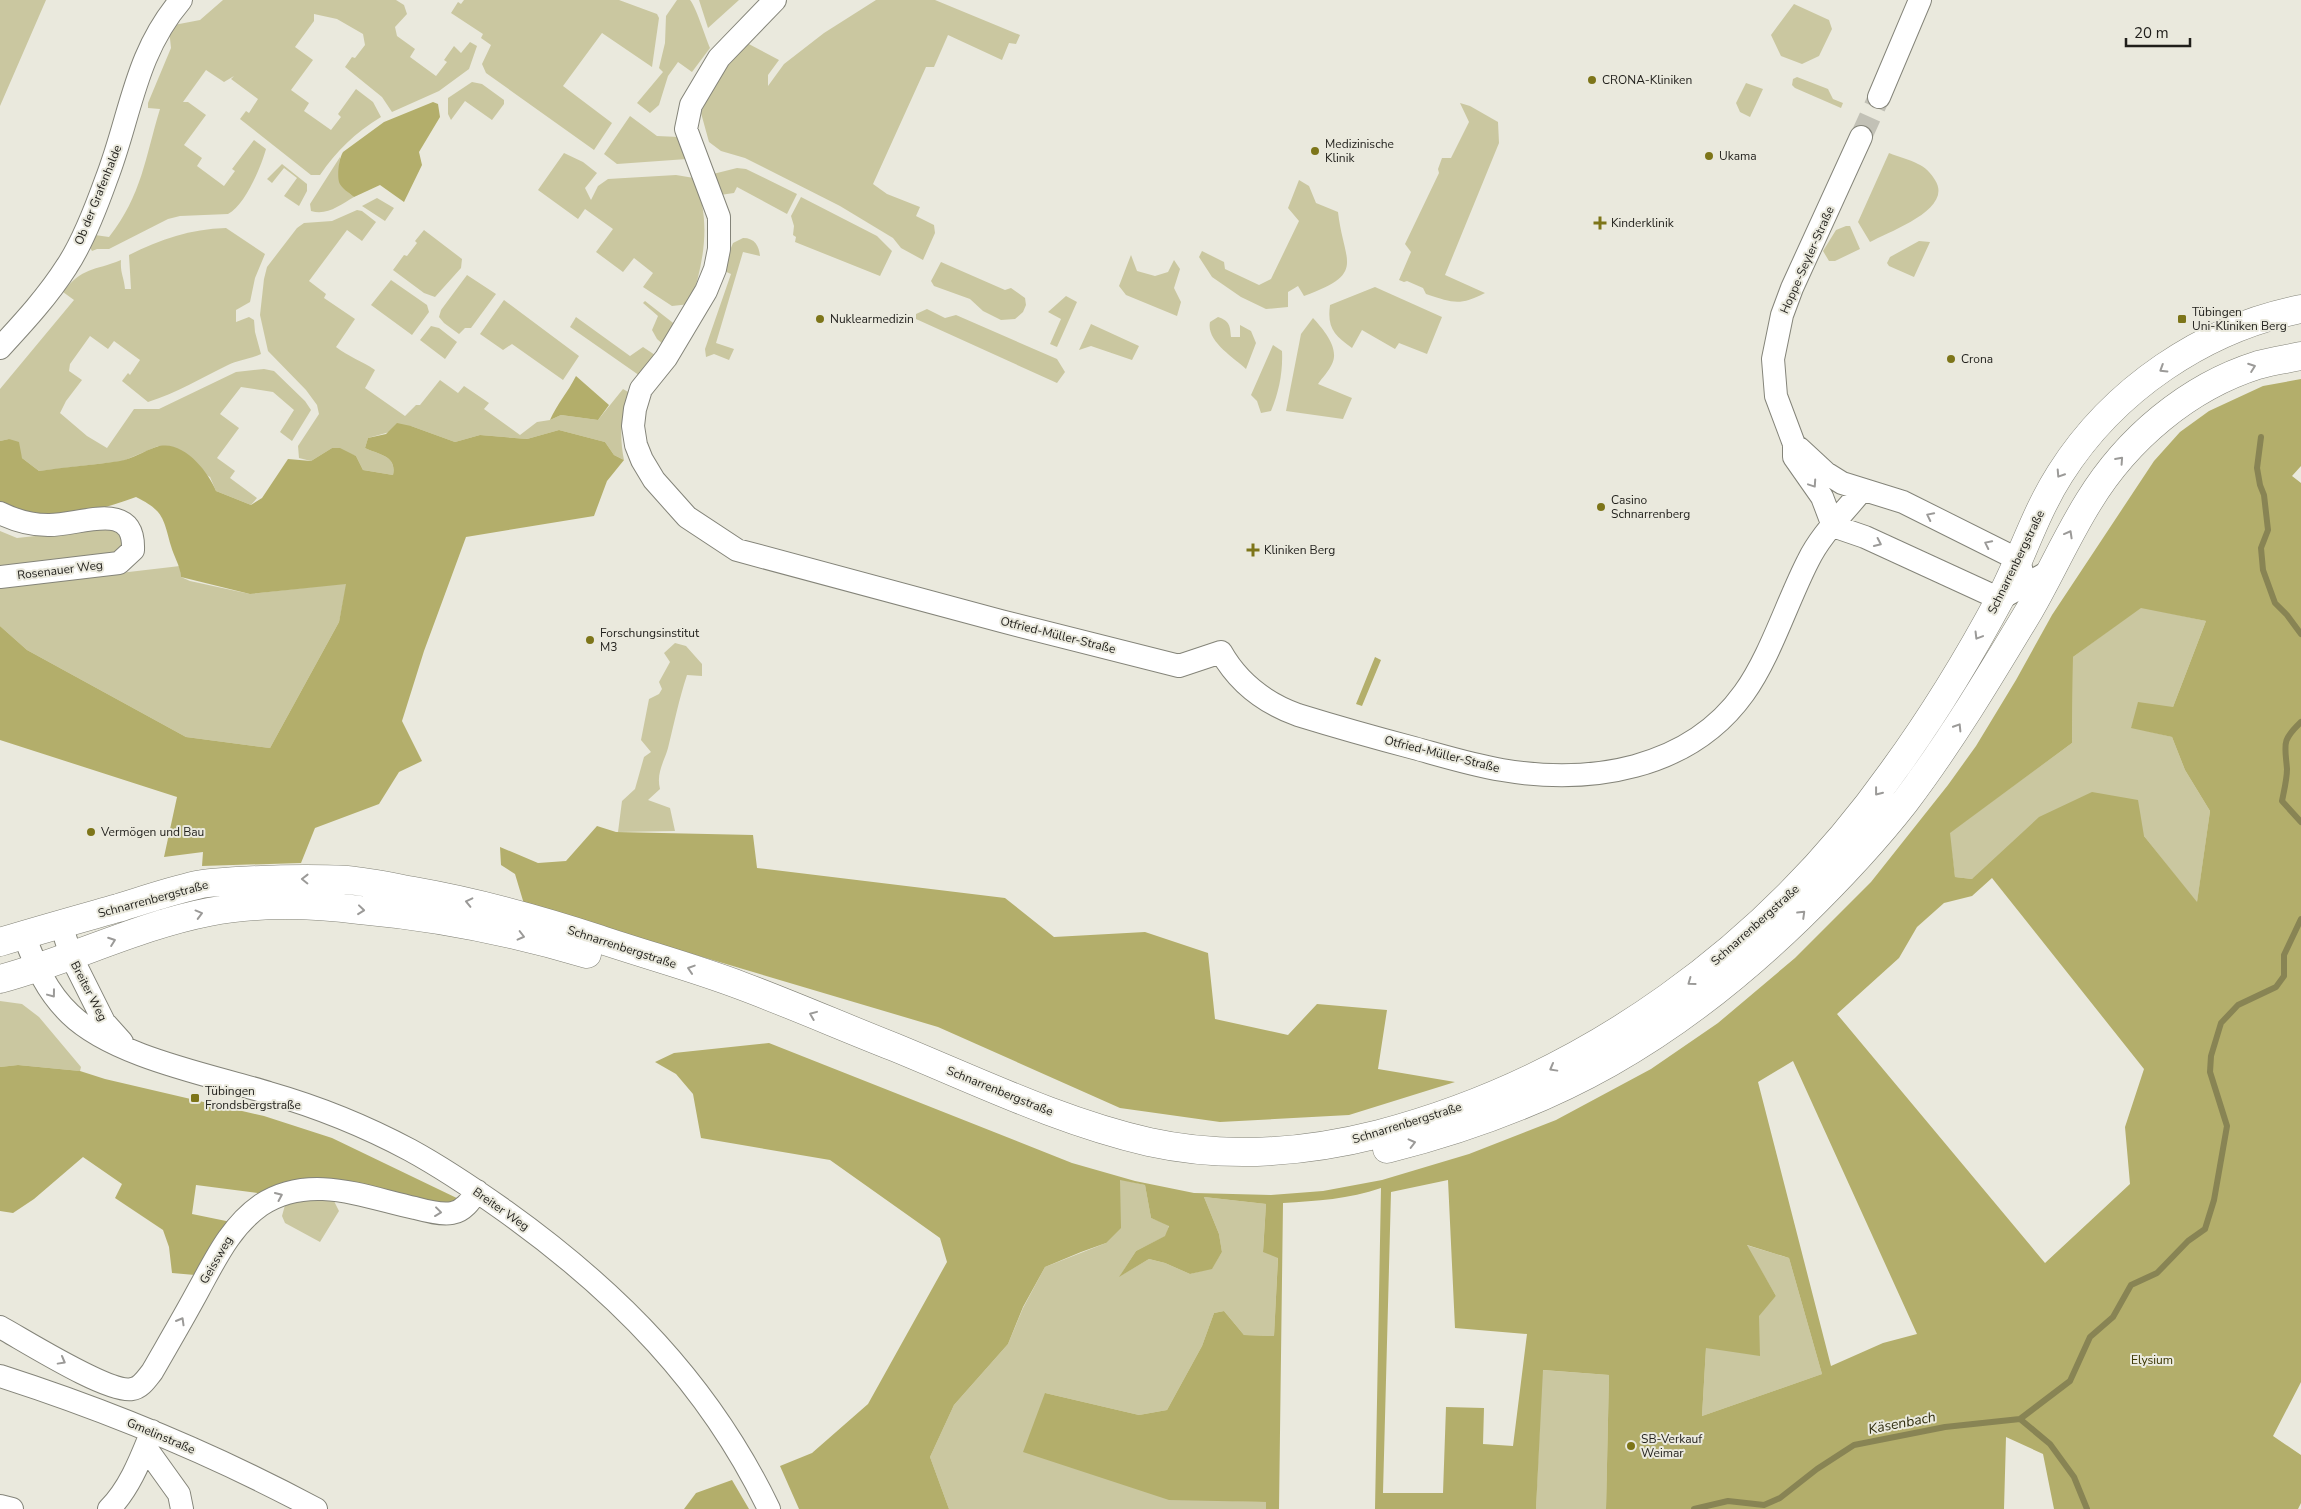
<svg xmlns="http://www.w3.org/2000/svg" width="2301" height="1509" font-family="'Nunito Sans',sans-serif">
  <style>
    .green { fill: #cac7a0 }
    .forest { fill: #b3ae6b; fill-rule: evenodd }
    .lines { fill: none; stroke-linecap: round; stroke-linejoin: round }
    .stream { stroke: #888454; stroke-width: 6 }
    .minor-tunnel { stroke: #c2c1b6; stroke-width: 22; stroke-dasharray: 22 11; stroke-linecap: butt }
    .minor-casing { stroke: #848479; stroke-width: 24 }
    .tertiary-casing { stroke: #848479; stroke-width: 29 }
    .minor { stroke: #fff; stroke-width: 22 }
    .tertiary { stroke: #fff; stroke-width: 28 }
    .oneway { stroke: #9b9a98 }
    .poi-dot { fill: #7d7519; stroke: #eae9dd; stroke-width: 2 }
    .labels { text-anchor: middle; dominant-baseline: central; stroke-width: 4; stroke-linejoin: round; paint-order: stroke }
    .poi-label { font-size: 12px; fill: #201f1b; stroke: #eae9dd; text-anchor: start }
    .street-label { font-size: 12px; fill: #201f1b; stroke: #eae9dd }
    .park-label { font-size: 12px; fill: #3a3500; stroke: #eae9dd }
    .water-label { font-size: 14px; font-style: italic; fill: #2e2c0d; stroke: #eae9dd }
  </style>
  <rect width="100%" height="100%" fill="#eae9dd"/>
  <!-- green -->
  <path class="green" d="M0 0H46L0 106Z
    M223 0H396L404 5 407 14 395 27 397 36 415 49 410 57 436 76 447 62 444 60 454 46 461 53 470 42 477 46 469 69 439 91 392 112 382 97 345 67 352 57 355 58 365 45 363 34 337 19 314 14V21L295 47 313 60 291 90 309 103 304 111 331 130 341 117 338 114 356 89 373 102 381 117C355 133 337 150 320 175H311L240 119 246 111 249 113 258 99 231 79 234 76 224 82 206 70 183 102H188L206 115 184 145 202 158 197 166 224 186 235 171 232 169 254 140 266 149C261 167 245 205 228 214L180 216 168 219 109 249H97L92 251 89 246 95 235 109 237C142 195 145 158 160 109L148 108V103L171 48 169 29 174 25 200 20Z
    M464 0H619L657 14 659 18 652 67 602 33 563 86 612 123 594 150 486 73 482 64 491 45 481 38 483 34 451 13 458 2 461 4Z
    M677 0H690C696 7 705 36 710 48L692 72 678 62 668 76 659 105 650 113 637 103 663 72 659 68 665 43 666 16Z
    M699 0H739L708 28Z
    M876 0H935L1020 35 1016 44 1009 43 1002 60 948 35 934 67H926L873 184 887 194 920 207 916 216 934 225 935 233 923 260 901 248 893 238 840 206 745 158 721 151 709 142 701 113 711 88 745 42 779 60 768 75V86L784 64 824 33Z
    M1794 4 1829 20 1832 29 1819 56 1802 64 1781 56 1771 35Z
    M1797 77 1828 89 1833 99 1843 103 1841 108 1795 88 1792 85 1793 79Z
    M472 82 482 84 504 100V104L492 120 465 101 451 120 448 114V98Z
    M1746 83 1763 89 1750 117 1740 112 1736 103Z
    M1460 103 1470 106 1498 122 1499 143 1445 275 1485 293C1459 306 1454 303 1426 294L1423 288 1407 281 1404 282 1399 280 1411 252 1405 244 1439 173 1438 169 1442 158H1451L1469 122Z
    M630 116 657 136 679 137 687 159 617 164 604 154Z
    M564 153 583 162 597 173 585 188 591 200 598 186 608 179 676 175 694 178C712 220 704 263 690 304L672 306 643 287 653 273 634 258 623 272 596 252 613 229 585 209 578 219 538 190Z
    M1889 153C1899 157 1909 159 1918 164 1925 167 1931 173 1935 180 1954 209 1890 231 1870 242L1858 222Z
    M340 157C339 177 336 184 354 197 340 205 327 216 311 211L310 204Z
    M282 164 307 184V191L299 206 284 196 297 178 284 168 272 183 267 179Z
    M737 168 746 169 797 194 787 214 737 187 734 193 720 195 713 174Z
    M1299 180 1309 186 1316 203 1338 212C1344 264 1367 273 1304 296L1298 286 1288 292V307L1266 309 1241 297 1212 277 1199 257 1202 251 1224 262 1225 269 1259 285 1271 279 1299 221 1288 208Z
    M801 197 877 236 892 251 880 276 795 242 796 237 793 235 794 226 791 216Z
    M377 198 394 208 385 221 362 206Z
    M357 210 362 211 376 222 362 241 347 230 309 281 326 294 324 298 355 319 336 347C349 357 362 361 375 370L365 388 405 416 416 405H420L440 380 458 393 464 386 489 403 484 409 520 435 537 422 550 420 561 415 598 420 623 389 630 393C621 416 619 435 624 460L614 455 605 442 559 430 527 439 480 435 455 442 411 426 368 438 365 448C380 455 397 456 393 475L363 470 356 456 332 448 311 461 299 458 298 446 319 414 317 405 306 390 268 351 260 315 264 279 267 267 297 228 304 223 332 221Z
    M1846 226H1850L1860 249 1835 261H1829L1823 251 1836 230Z
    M226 228 265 254 255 278 250 302 236 310V322L249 317 254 320 255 332 261 354C250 359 238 360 228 365 201 378 177 393 148 402L122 381 128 373 130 375 140 360 114 341 108 349 90 336 70 364 69 371 82 380 66 401 60 413 87 436 107 448 134 409H159L236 372 264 369 274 371 305 401 311 410 292 441 280 432 294 410 273 392 241 387 220 414 239 428 217 458 235 471 230 478 257 498 251 505 216 491 210 477 158 446 123 461 39 471 22 458 9 439 0 441V389L74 300 63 292C82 267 94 271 121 260 120 273 124 277 125 289H131L129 255C161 239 190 229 226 228Z
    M424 230 462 259 461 268 435 297 424 293 393 270 404 255 407 256 417 243 415 241Z
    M743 238C755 238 759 246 760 256L743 252 716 343 734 349 729 360 714 354 706 357 705 349 731 274 722 270 733 243Z
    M1919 241 1930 242 1914 277 1889 266 1887 263 1890 257Z
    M1131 255 1137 271 1155 276 1168 272 1174 260 1180 269 1174 288 1181 302 1177 316 1126 295 1119 286Z
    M941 262 1005 290 1011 288 1025 298 1026 305 1023 312 1015 319 1001 320 983 311 970 299 934 286 931 281Z
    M467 275 496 294 471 328H465L459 334 444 323 439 317 441 310Z
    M391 280 427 305 429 312 412 335 371 305Z
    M1375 287 1442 317 1427 354 1399 343 1395 349 1362 330 1352 348C1334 335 1327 328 1330 305Z
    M1066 296 1077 302 1057 347 1050 344 1061 319 1048 312Z
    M504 300 579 356 563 380 512 344 503 350 480 334Z
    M645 301 677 326 665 346 657 339 652 330 658 316 643 303Z
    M927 309 945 318 956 315 1057 359 1065 372 1057 383 916 319V314Z
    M576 317 630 356 643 347 658 357 643 378 570 327Z
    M1218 317C1230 321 1230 326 1231 337H1240V325L1251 331 1256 343 1246 369C1233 357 1206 341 1210 322Z
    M1313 318C1323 329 1340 348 1332 364 1329 371 1322 378 1318 384L1352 398 1343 419 1286 411 1301 334Z
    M1091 324 1139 346 1132 360 1091 346 1079 350Z
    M431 326 439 328 457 342 445 359 420 340Z
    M1273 345 1282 351C1283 372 1279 392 1271 411L1261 413 1257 401 1251 395Z
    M100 529H116L125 543 117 555 0 570V531L17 538Z
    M180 566 181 577 190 581 250 594 347 583 339 622 270 748 186 737 27 650 0 626V587Z
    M2141 607 2206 621 2173 707 2131 727 2172 737 2185 770 2210 811 2197 903 2144 836 1972 879 1955 877 1949 833 2072 743 2073 657Z
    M675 643 686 646 702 664V676L687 675C679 699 674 724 668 748 664 762 656 773 660 789L648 800 670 808 675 831 618 832 622 801 635 789 644 757 651 752 641 740 649 699 659 694 662 689 659 682 670 662 664 653Z
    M0 1001 22 1004 39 1017 81 1067 80 1071 18 1065 0 1067Z
    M1119 1179 1145 1185 1151 1218 1169 1225 1166 1236 1136 1251 1120 1276 1149 1259 1165 1263 1190 1274 1212 1268 1222 1252 1219 1234 1204 1197 1266 1204 1263 1251 1278 1257 1274 1336 1244 1335 1224 1311 1214 1313 1202 1346 1167 1410 1139 1415 1045 1393 1232 1501 1266 1502V1509H949L930 1457 954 1405 1008 1344 1023 1308 1045 1267 1106 1243Z
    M294 1197H332L339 1211 320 1242 285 1223 282 1216 285 1205Z
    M1746 1245 1789 1258 1822 1374 1702 1416 1706 1348 1759 1315 1776 1296Z
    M1542 1370 1609 1375 1606 1509H1536Z"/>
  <!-- forest -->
  <path class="forest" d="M433 102 438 104 440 117 419 152 422 165 404 202 380 185 354 197C349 193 341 188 339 182 337 174 339 158 343 152L384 122Z
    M576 376 609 405 598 420 561 415 550 420C557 404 568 392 576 376Z
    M2301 379V466L2292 476 2301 483V1382L2273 1436 2301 1455V1503L2298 1509H2054L2043 1454 2006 1437 2004 1509H1606L1609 1375 1543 1370 1536 1509H1375L1381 1188C1349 1199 1317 1201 1283 1203L1279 1509H1266V1502L1169 1500 1023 1452 1045 1393 1139 1415 1167 1410 1202 1346 1214 1313 1224 1311 1244 1335 1274 1336 1278 1258 1263 1252 1266 1204 1204 1197 1219 1234 1222 1252 1212 1269 1190 1274 1165 1263 1149 1259 1119 1277 1136 1251 1165 1236 1169 1226 1151 1218 1145 1185 1120 1180 1121 1228 1106 1243 1081 1252 1045 1267 1023 1307 1008 1344 954 1405 930 1457 949 1509H799L780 1466 812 1453 868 1404 947 1262 940 1238 830 1160 701 1138 693 1094 676 1074 655 1062 674 1053 769 1043 1072 1163 1135 1181 1194 1193 1271 1195 1323 1191 1382 1180 1469 1154 1556 1120 1651 1069 1718 1023 1795 958 1871 882 1948 785 1976 746 2016 680 2052 615 2154 461 2180 432 2209 411 2263 386ZM2141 608 2206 621 2173 707 2138 702 2131 728 2172 737 2185 770 2210 811 2197 902 2144 836 2138 800 2092 792 2039 817 1972 879 1955 877 1950 833 2072 743 2073 657ZM1992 878 2144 1069 2125 1127 2130 1184 2045 1263 1837 1014 1899 958 1917 927 1944 903 1972 896ZM1793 1061 1917 1334 1883 1343 1831 1366 1758 1082ZM1448 1180 1455 1328 1527 1334 1513 1446 1483 1444 1484 1408 1446 1407 1443 1493H1383L1391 1192ZM1747 1245 1789 1258 1822 1374 1702 1416 1706 1348 1760 1356 1759 1316 1776 1296Z
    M397 423 411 426 455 442 480 435 527 439 559 430 605 442 614 455 624 460 607 481 594 516 466 537 424 651 402 721 422 761 399 772 379 804 315 828 301 863 202 866 203 852 164 857 177 797 0 740V626L27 650 186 737 270 748 339 622 346 584 250 594 181 577C180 565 174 557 171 546 163 518 164 511 136 497 91 514 45 523 0 502V441L9 439 19 442 22 458 39 471C66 467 93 465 120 461 132 459 144 451 156 447 182 438 208 471 216 491L251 505 262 498 288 459 311 461 332 448H340L356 456 363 470 393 475C397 456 380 455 365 448L368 438 386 434Z
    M1375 657 1381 660 1362 706 1356 704Z
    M597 826 616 832 753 835 757 868 1005 898 1054 937 1145 932 1208 953 1215 1019 1288 1035 1317 1004 1387 1010 1378 1069 1455 1082 1349 1115 1220 1122 1120 1108 938 1027 524 904 515 874 501 865 500 847 538 863 566 861Z
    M18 1065 80 1071 105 1079 264 1116 332 1138 465 1202 461 1206 265 1194 196 1185 192 1214 231 1222 195 1275 172 1273 169 1247 163 1230 115 1198 122 1184 83 1157 34 1199 13 1213 0 1211V1067Z
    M732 1480 749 1509H684L696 1493Z"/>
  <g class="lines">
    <!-- stream -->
    <path class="stream" d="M2261 437 2257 468 2260 485 2264 495 2268 530 2261 548 2263 570 2275 603 2287 615 2301 634
      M2301 722C2281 741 2285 744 2287 769 2287 779 2284 791 2282 801L2301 822
      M2020 1419 2070 1381 2090 1337 2113 1317 2131 1285 2157 1273 2188 1241 2205 1229 2214 1200 2227 1126 2210 1072 2211 1056 2221 1023 2238 1005 2276 987 2284 976V955L2301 919
      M1694 1509 1728 1501 1764 1505 1780 1498 1817 1469 1854 1445 1945 1427 2020 1419 2050 1444 2074 1477 2087 1509"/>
    <!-- minor-tunnel -->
    <path class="minor-tunnel" d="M1861 137 1879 97"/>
    <defs>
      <path id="minor" d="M775 0 719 58 691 105 686 129 719 217V249L715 269 706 291 666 358 641 389 635 409 633 426 636 445 642 460 654 480 687 517 737 550 1001 621 1179 666 1221 652C1239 684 1265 703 1298 715 1337 727 1376 738 1414 748 1443 756 1472 765 1502 770 1589 785 1689 770 1744 693 1770 657 1787 602 1808 561 1821 534 1844 513 1862 490
        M1879 97 1920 0
        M1861 137 1792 288 1782 315 1773 359 1776 396 1794 444V457L1822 497 1833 526 1865 537 2000 599 2050 571
        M0 348C24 322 48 296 67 266 81 245 97 205 106 180 131 116 134 55 181 0
        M1799 448 1826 473 1842 483 1903 502 2019 560 2023 576
        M0 513C14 520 32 525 48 525 79 526 135 498 133 550L119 563 0 577
        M61 924 71 956 104 1022 122 1042
        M24 935C35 965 47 992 70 1014 114 1057 211 1075 269 1093 318 1107 365 1126 410 1150 443 1168 474 1189 505 1211 617 1291 709 1384 769 1509
        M0 1327C24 1340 109 1394 132 1389 141 1388 147 1378 152 1372 168 1344 184 1317 199 1289 216 1258 231 1226 261 1205 310 1173 364 1197 415 1208 426 1211 441 1215 452 1213 464 1211 471 1200 477 1191
        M0 1376C109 1411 215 1455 316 1509
        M146 1448 179 1494 182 1509
        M0 1506 12 1509
        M109 1509C130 1488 141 1458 152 1431"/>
      <path id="tertiary" d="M0 942C39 930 79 919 118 908 144 900 170 891 197 885 210 882 224 882 237 881 274 879 310 878 347 880 369 882 392 887 414 891 477 902 538 919 599 939 646 955 695 968 742 986 793 1005 843 1027 894 1047 977 1081 1061 1122 1149 1142 1226 1159 1304 1153 1379 1134 1588 1079 1769 946 1893 771 1933 716 1969 657 2001 597 2022 557 2035 513 2060 474 2113 390 2204 328 2301 309
        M0 979C71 960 137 926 209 912 259 902 311 904 360 910 437 917 513 932 587 954
        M1387 1149C1555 1107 1675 1038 1799 918 1837 881 1873 843 1905 802 1951 741 1990 676 2029 611 2050 575 2067 536 2089 501 2127 439 2188 387 2258 365 2272 361 2287 359 2301 356"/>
    </defs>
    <!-- minor casing -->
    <use href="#minor" class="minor-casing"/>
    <!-- tertiary casing -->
    <use href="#tertiary" class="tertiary-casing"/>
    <!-- minor -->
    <use href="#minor" class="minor"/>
    <!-- tertiary -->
    <use href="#tertiary" class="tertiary"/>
  </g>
  <!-- one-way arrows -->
  <defs><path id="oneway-chevron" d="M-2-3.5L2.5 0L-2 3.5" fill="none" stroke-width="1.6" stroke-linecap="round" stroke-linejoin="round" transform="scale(1.25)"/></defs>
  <g class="oneway">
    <use href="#oneway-chevron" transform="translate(2252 367) rotate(-20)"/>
    <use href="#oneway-chevron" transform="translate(2163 369) rotate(148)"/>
    <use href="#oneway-chevron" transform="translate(2120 460) rotate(-48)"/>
    <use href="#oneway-chevron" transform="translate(2060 474) rotate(123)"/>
    <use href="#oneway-chevron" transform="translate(1813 484) rotate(56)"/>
    <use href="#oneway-chevron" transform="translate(1930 516) rotate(-154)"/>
    <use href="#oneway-chevron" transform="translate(2069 534) rotate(-61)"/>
    <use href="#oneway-chevron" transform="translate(1878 543) rotate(25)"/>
    <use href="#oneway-chevron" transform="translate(1988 544) rotate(-154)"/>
    <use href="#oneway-chevron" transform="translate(1978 636) rotate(121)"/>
    <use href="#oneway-chevron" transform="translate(1958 727) rotate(-58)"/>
    <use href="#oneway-chevron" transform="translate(1878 792) rotate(128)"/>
    <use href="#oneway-chevron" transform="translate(305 879) rotate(-179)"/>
    <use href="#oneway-chevron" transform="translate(469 902) rotate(-167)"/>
    <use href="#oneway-chevron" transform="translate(361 910) rotate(6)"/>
    <use href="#oneway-chevron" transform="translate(199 914) rotate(-15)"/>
    <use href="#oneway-chevron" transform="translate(1802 914) rotate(-44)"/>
    <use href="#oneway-chevron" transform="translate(521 936) rotate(14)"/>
    <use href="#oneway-chevron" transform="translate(112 941) rotate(-20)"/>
    <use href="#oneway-chevron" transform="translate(691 969) rotate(-162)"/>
    <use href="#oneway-chevron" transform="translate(1691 982) rotate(144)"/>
    <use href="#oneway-chevron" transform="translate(52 994) rotate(53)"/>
    <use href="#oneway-chevron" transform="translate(813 1015) rotate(-158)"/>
    <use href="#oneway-chevron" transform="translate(1553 1068) rotate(151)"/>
    <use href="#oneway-chevron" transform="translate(1412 1143) rotate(-14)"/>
    <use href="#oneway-chevron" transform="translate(279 1196) rotate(-24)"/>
    <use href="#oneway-chevron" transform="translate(438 1212) rotate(7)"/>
    <use href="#oneway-chevron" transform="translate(181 1321) rotate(-60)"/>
    <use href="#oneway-chevron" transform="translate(62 1361) rotate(29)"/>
  </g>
  <!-- markers -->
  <g class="poi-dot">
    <circle cx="1592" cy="80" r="5"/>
    <circle cx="1315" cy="151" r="5"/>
    <circle cx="1709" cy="156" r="5"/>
    <path d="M1597.5 215.5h5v5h5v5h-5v5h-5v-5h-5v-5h5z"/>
    <circle cx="820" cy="319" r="5"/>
    <rect x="2177" y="314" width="10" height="10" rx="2.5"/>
    <circle cx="1951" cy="359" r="5"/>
    <circle cx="1601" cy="507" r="5"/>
    <path d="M1250.5 542.5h5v5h5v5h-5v5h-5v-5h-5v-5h5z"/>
    <circle cx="590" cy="640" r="5"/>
    <circle cx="91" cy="832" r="5"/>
    <rect x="190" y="1093" width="10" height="10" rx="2.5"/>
    <circle cx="1631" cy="1446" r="5"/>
  </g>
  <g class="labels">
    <!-- poi labels -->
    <g class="poi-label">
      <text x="1602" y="80">CRONA-Kliniken</text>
      <text x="1325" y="144">Medizinische<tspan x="1325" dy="14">Klinik</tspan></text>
      <text x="1719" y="156">Ukama</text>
      <text x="1611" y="223">Kinderklinik</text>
      <text x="2192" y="312">Tübingen<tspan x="2192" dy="14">Uni-Kliniken Berg</tspan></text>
      <text x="830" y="319">Nuklearmedizin</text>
      <text x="1961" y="359">Crona</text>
      <text x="1611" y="500">Casino<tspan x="1611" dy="14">Schnarrenberg</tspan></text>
      <text x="1264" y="550">Kliniken Berg</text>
      <text x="600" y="633">Forschungsinstitut<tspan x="600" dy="14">M3</tspan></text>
      <text x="101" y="832">Vermögen und Bau</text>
      <text x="205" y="1091">Tübingen<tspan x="205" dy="14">Frondsbergstraße</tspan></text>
      <text x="1641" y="1439">SB-Verkauf<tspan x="1641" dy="14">Weimar</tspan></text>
    </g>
    <!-- street labels -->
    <g class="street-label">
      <text transform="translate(98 195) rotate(-68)">Ob der Grafenhalde</text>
      <text transform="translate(1807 260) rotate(-66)">Hoppe-Seyler-Straße</text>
      <text transform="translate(2016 562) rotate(-64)">Schnarrenbergstraße</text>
      <text transform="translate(60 570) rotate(-7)">Rosenauer Weg</text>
      <text transform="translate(1058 635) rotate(14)">Otfried-Müller-Straße</text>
      <text transform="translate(1442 754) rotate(14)">Otfried-Müller-Straße</text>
      <text transform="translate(153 899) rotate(-15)">Schnarrenbergstraße</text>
      <text transform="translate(1755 925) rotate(-42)">Schnarrenbergstraße</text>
      <text transform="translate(622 947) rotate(18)">Schnarrenbergstraße</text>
      <text transform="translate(89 991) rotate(63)">Breiter Weg</text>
      <text transform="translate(1000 1091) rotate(22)">Schnarrenbergstraße</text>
      <text transform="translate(1407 1123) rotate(-17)">Schnarrenbergstraße</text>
      <text transform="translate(501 1209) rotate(35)">Breiter Weg</text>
      <text transform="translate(216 1260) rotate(-60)">Geissweg</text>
      <text transform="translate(161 1436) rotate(23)">Gmelinstraße</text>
    </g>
    <!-- park labels -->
    <g class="park-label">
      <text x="2152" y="1360">Elysium</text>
    </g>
    <!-- water labels -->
    <g class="water-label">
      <text transform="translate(1902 1423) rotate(-11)">Käsenbach</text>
    </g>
  </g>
  <!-- scale -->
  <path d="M2126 38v8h64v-8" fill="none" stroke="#201f1b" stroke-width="2.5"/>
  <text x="2134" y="38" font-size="15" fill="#201f1b" stroke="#eae9dd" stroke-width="4" paint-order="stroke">20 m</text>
</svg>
